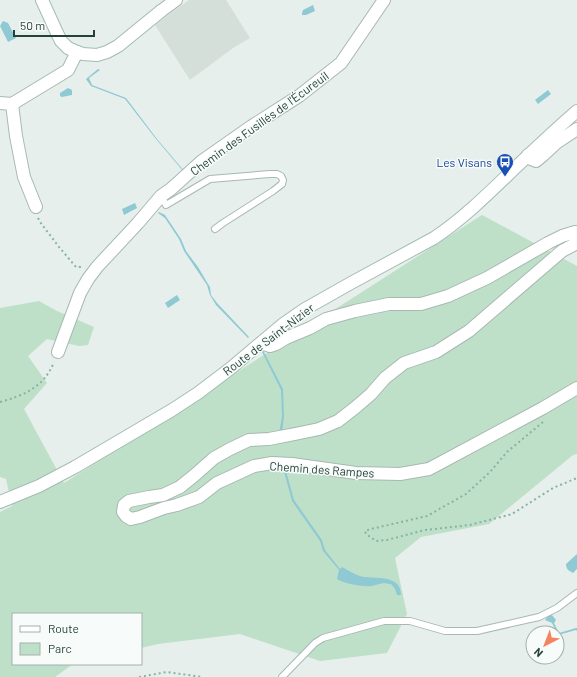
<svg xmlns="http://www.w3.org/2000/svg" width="577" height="677" font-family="Barlow,sans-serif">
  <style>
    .built { fill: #d4dfda }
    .green { fill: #bfe0c8 }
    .water { fill: #8ec9d4 }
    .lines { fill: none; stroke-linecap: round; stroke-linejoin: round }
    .lane-casing { stroke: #a8b8b2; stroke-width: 8 }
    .street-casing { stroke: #a8b8b2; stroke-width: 14 }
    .secondary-casing { stroke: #a4bbb3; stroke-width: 14 }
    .path { stroke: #86b3a5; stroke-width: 2; stroke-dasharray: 2 3; stroke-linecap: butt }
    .lane { stroke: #fff; stroke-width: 6 }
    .street { stroke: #fff; stroke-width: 12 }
    .secondary { stroke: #fff; stroke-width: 12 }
    .labels { text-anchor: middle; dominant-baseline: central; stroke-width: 3; stroke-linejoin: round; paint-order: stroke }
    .street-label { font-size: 12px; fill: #24423a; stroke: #f7fbf9 }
    .transit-label { font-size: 12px; fill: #164399; stroke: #f7fbf9; text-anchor: end }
  </style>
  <rect width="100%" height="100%" fill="#e6efeb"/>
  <!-- built -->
  <path class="built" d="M189 0H226L250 38 233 48 190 80 155 25Z"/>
  <!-- green -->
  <path class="green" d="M482 215 577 266V454L573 455 489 524 421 537 395 558 407 614 387 653 320 661 240 634 158 644 141 648V614H13V664H73L55 677H0V512L12 506 6 479 0 477V308L39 301 57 311 94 327 88 345 79 346 47 339 28 356 47 383 24 409 64 483Z"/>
  <!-- water -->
  <path class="water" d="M313 5 315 11 306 15H302V13L303 10Z
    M3 21 8 23 16 38 8 42 0 26Z
    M98 69 100 70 89 78 92 85 126 98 157 139 185 172 183 171 156 139 125 99 91 86 86 79Z
    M68 88 72 90V95L62 97 60 96V93Z
    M548 90 551 94 538 104 535 100Z
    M135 203 137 208 124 215 122 209Z
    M159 212 165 215 181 239 186 251 198 267 208 284 210 287 211 295 217 303 249 337 248 338 216 305 210 295 207 285 184 251 179 239 165 218 158 213Z
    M177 295 180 300 168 308 165 303Z
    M262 348 283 389 284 417 282 433 279 434 282 416 281 390 261 350Z
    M282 464H284L294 500 322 540 325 550 340 569 342 567C348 570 354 574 360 576 374 580 401 573 401 595H397L395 589 391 584C380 582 381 584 372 586 363 587 345 584 337 579L339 570 323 551 320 541 292 501Z
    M577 554V569L573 573C568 570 566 569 566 564Z
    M552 615 556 620 554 623 559 633 576 628H577V631L576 630 558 635 552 623 545 620 548 616Z"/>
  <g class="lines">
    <defs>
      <path id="lane" d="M161 196 166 205 210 179 270 174H277L281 176 283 180 282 184 273 191 223 223 215 229
        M282 677 315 643 323 638 384 621H410L445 631H477L539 617 557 608 577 593"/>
      <path id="street" d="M161 11 176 0
        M0 103 12 104 68 70 77 52
        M12 104 16 136 24 177 36 207
        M528 155 531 159 536 161 542 156 556 143 577 129
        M577 243 562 251 469 331 436 352 404 363 385 378 371 394 356 407 338 421 319 429 295 434 269 439 249 440 230 449 214 458 196 474 180 487 163 495 149 497 129 501 124 505 123 512 126 516 131 519 140 517 164 508 177 505 199 497 217 483 254 466 272 463 292 464 356 473 400 474 429 469 543 408 577 388
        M261 343 270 346 276 344 286 338 310 328 326 319 355 311 389 304H421L448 296 487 278 548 243 562 236 575 232 577 234
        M58 352 80 293 88 279 97 267 138 223 161 196 171 189 202 161 252 126 299 96 341 63 384 0"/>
      <path id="secondary" d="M42 0 57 33 61 41 68 48 77 52 83 54 97 55 107 52 118 46 161 11
        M0 502 39 486 75 467 172 410 198 393 231 368 282 325 305 309 351 283 434 238C464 218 490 192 516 167 536 148 556 129 577 111"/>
    </defs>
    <!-- lane casing -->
    <use href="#lane" class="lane-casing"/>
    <!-- street casing -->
    <use href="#street" class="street-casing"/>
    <!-- secondary casing -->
    <use href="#secondary" class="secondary-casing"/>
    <!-- path -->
    <path class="path" d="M38 218 40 222 59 247 76 267H83
      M0 402C25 395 44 387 54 362
      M543 422 507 452 490 472 466 494 427 516 371 529 365 531 366 534 376 541 387 540 425 530 470 525 512 514 553 488 577 478
      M139 677 167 672 202 677"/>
    <!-- lane -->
    <use href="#lane" class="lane"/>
    <!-- street -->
    <use href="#street" class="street"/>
    <!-- secondary -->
    <use href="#secondary" class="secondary"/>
  </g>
  <!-- icons -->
  <defs>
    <symbol id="bus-pin" viewBox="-11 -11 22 30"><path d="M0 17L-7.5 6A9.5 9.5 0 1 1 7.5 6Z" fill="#1a4fb4" stroke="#f7fbf9"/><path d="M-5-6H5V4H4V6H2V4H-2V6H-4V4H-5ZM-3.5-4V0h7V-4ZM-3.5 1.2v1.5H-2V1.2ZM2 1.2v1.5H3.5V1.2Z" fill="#fff"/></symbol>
  </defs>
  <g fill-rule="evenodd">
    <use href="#bus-pin" x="495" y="152" width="20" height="27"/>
  </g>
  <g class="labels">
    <!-- street labels -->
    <g class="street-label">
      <text transform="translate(259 123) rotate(-36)">Chemin des Fusillés de l'Écureuil</text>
      <text transform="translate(268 339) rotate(-37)">Route de Saint-Nizier</text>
      <text transform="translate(322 469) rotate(4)">Chemin des Rampes</text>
    </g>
    <!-- transit labels -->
    <g class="transit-label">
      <text x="492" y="162">Les Visans</text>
    </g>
  </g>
  <!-- legend -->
  <rect x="12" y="613" width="130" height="52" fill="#f7fbf9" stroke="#a3b1ad"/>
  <rect x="20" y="626" width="20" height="6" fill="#ffffff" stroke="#a3b1ad"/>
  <text x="48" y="633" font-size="12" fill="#24423a">Route</text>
  <rect x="20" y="643" width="20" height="12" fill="#bfe0c8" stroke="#a3b1ad"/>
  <text x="48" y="653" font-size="12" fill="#24423a">Parc</text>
  <!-- north arrow -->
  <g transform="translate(545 645) rotate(222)"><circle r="19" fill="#f7fbf9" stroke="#a3b1ad"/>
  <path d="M0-3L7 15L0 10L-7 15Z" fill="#f4845f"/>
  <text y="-6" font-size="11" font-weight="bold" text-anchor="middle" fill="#24423a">N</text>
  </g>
  <!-- scale -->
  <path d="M14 30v6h80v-6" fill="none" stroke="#24423a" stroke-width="2"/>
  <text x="20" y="30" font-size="12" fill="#24423a" stroke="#f7fbf9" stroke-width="3" paint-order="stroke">50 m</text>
</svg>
